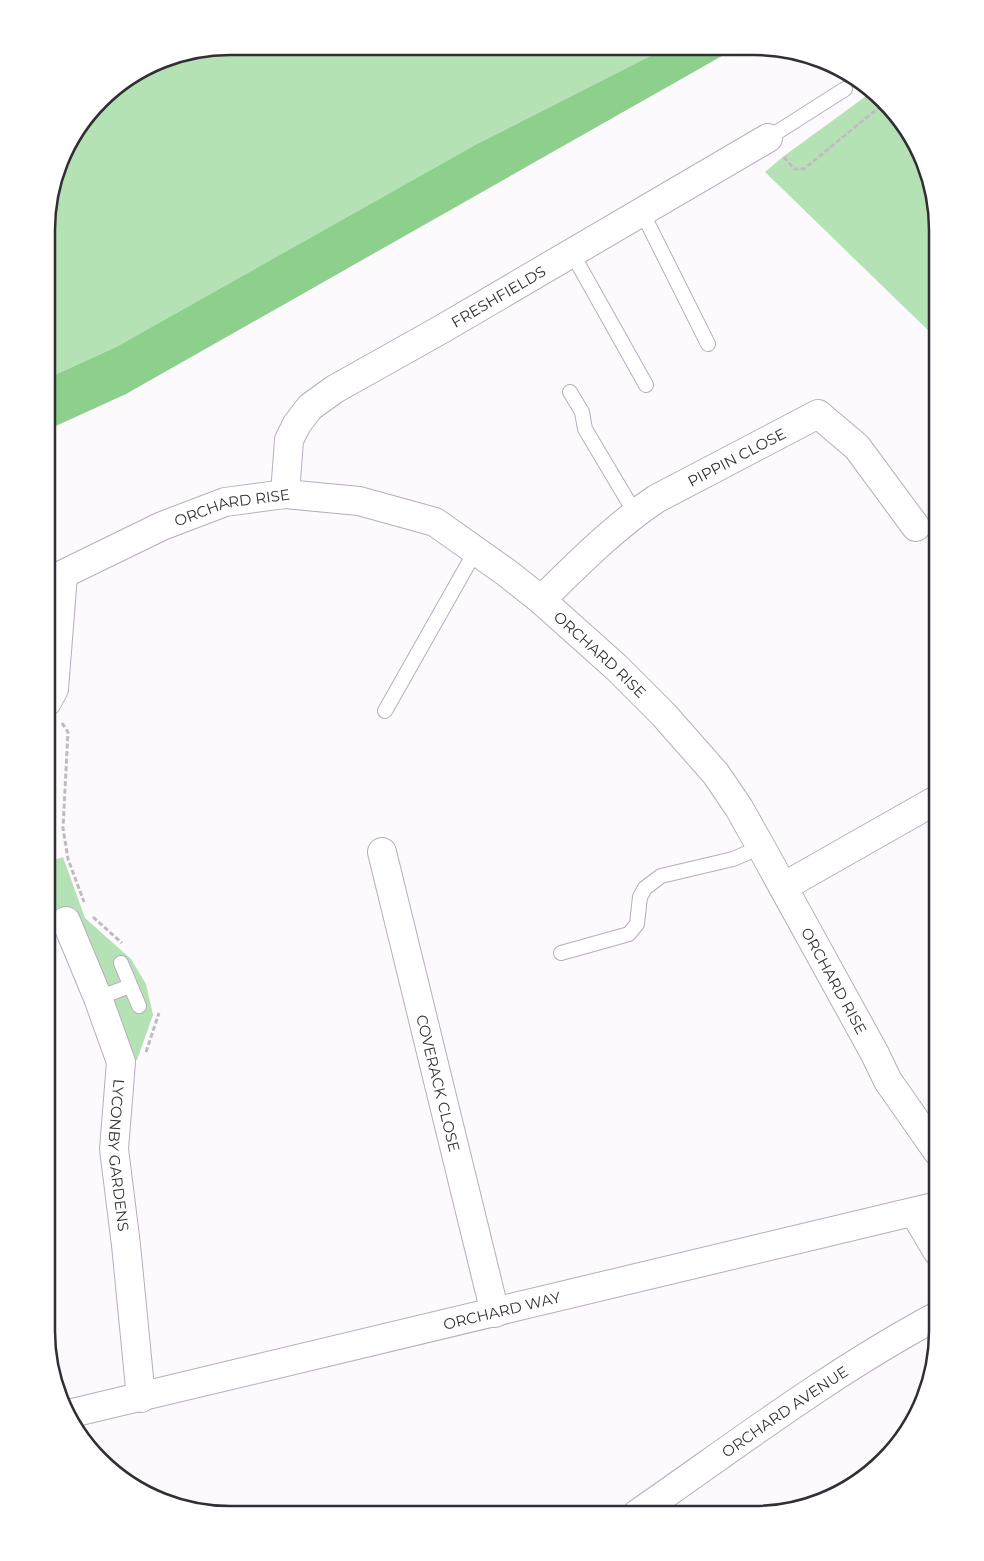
<svg xmlns="http://www.w3.org/2000/svg" width="984" height="1561" font-family="Montserrat,sans-serif">
  <style>
    .green { fill: #b5e2b5 }
    .forest { fill: #8cd08c }
    .lines { fill: none; stroke-linecap: round; stroke-linejoin: round }
    .lane-casing { stroke: #b8acbe; stroke-width: 16 }
    .street-casing { stroke: #b8acbe; stroke-width: 30 }
    .secondary-casing { stroke: #b8acbe; stroke-width: 30 }
    .path { stroke: #bfbbc0; stroke-width: 3; stroke-dasharray: 5 2.5; stroke-linecap: butt }
    .lane { stroke: #fff; stroke-width: 14 }
    .street { stroke: #fff; stroke-width: 28 }
    .secondary { stroke: #fff; stroke-width: 28 }
    .labels { text-anchor: middle; dominant-baseline: central; stroke-width: 4; stroke-linejoin: round; paint-order: stroke }
    .street-label { font-size: 15px; fill: #332e35; stroke: #fff }
    .rim { fill: none; stroke: #332e35; stroke-width: 2.5 }
  </style>
  <rect width="100%" height="100%" fill="#fdfafe"/>
  <!-- green -->
  <path class="green" d="M230 46 666 48 475 145 116 347 48 378V206L65 148 109 92 160 60Z
    M873 91 900 118 924 160 938 230V340L765 172 784 156Z
    M63 857 85 918 131 959 146 984 153 1015 137 1060 129 1059 111 997 73 909 47 920V862Z"/>
  <!-- forest -->
  <path class="forest" d="M666 48H736L126 394 47 430 48 378 116 347 475 145Z"/>
  <g class="lines">
    <defs>
      <path id="lane" d="M768 138 845 89
        M642 212 708 344
        M572 253 646 385
        M570 392 582 412 585 429 635 513
        M385 711 476 550
        M561 953 629 934 637 924 640 897 645 888 661 876 733 859 761 847
        M121 963 139 1006
        M98 998 130 986"/>
      <g id="street">
        <path id="s1" d="M285 494 289 440 297 424 310 407 335 389 442 329 768 138"/>
        <path id="s2" d="M47 582 162 526 225 502 285 494 359 501 435 522 507 573 541 600 616 667 664 715 716 774 739 808 761 847 875 1054 888 1081 937 1151"/>
        <path id="s3" d="M541 600C578 564 613 528 656 499L818 414 857 447 916 527"/>
        <path d="M47 702 54 689 63 575"/>
        <path id="s4" d="M382 852 495 1313"/>
        <path d="M783 887 938 799"/>
        <path id="s5" d="M66 921 98 998 121 1062 114 1149 126 1245 141 1398"/>
        <path d="M914 1212 937 1251"/>
        <path id="s6" d="M68 1414 937 1206"/>
      </g>
      <g id="secondary">
        <path id="s7" d="M637 1514C735 1446 832 1372 937 1316"/>
      </g>
    </defs>
    <!-- lane casing -->
    <use href="#lane" class="lane-casing"/>
    <!-- street casing -->
    <use href="#street" class="street-casing"/>
    <!-- secondary casing -->
    <use href="#secondary" class="secondary-casing"/>
    <!-- path -->
    <path class="path" d="M784 157 794 169H804L872 113 886 104
      M62 723 68 732 63 828 68 859 84 902
      M93 917 122 943
      M146 1052 159 1013"/>
    <!-- lane -->
    <use href="#lane" class="lane"/>
    <!-- street -->
    <use href="#street" class="street"/>
    <!-- secondary -->
    <use href="#secondary" class="secondary"/>
  </g>
  <g class="labels">
    <!-- street labels -->
    <g class="street-label">
      <text stroke="none"><textPath href="#s1" startOffset="312">FRESHFIELDS</textPath></text>
      <text stroke="none"><textPath href="#s3" startOffset="244">PIPPIN CLOSE</textPath></text>
      <text stroke="none"><textPath href="#s2" startOffset="201">ORCHARD RISE</textPath></text>
      <text stroke="none"><textPath href="#s2" startOffset="621">ORCHARD RISE</textPath></text>
      <text stroke="none"><textPath href="#s2" startOffset="1026">ORCHARD RISE</textPath></text>
      <text stroke="none"><textPath href="#s4" startOffset="238">COVERACK CLOSE</textPath></text>
      <text stroke="none"><textPath href="#s5" startOffset="245">LYCONBY GARDENS</textPath></text>
      <text stroke="none"><textPath href="#s6" startOffset="446">ORCHARD WAY</textPath></text>
      <text stroke="none"><textPath href="#s7" startOffset="180">ORCHARD AVENUE</textPath></text>
    </g>
  </g>
  <!-- crop -->
  <path d="M0 0H984V1561H0ZM230 55H754A175 175 0 0 1 929 230V1331A175 175 0 0 1 754 1506H230A175 175 0 0 1 55 1331V230A175 175 0 0 1 230 55Z" fill="#fff" fill-rule="evenodd"/>
  <path class="rim" d="M230 55H754A175 175 0 0 1 929 230V1331A175 175 0 0 1 754 1506H230A175 175 0 0 1 55 1331V230A175 175 0 0 1 230 55Z"/>
</svg>
